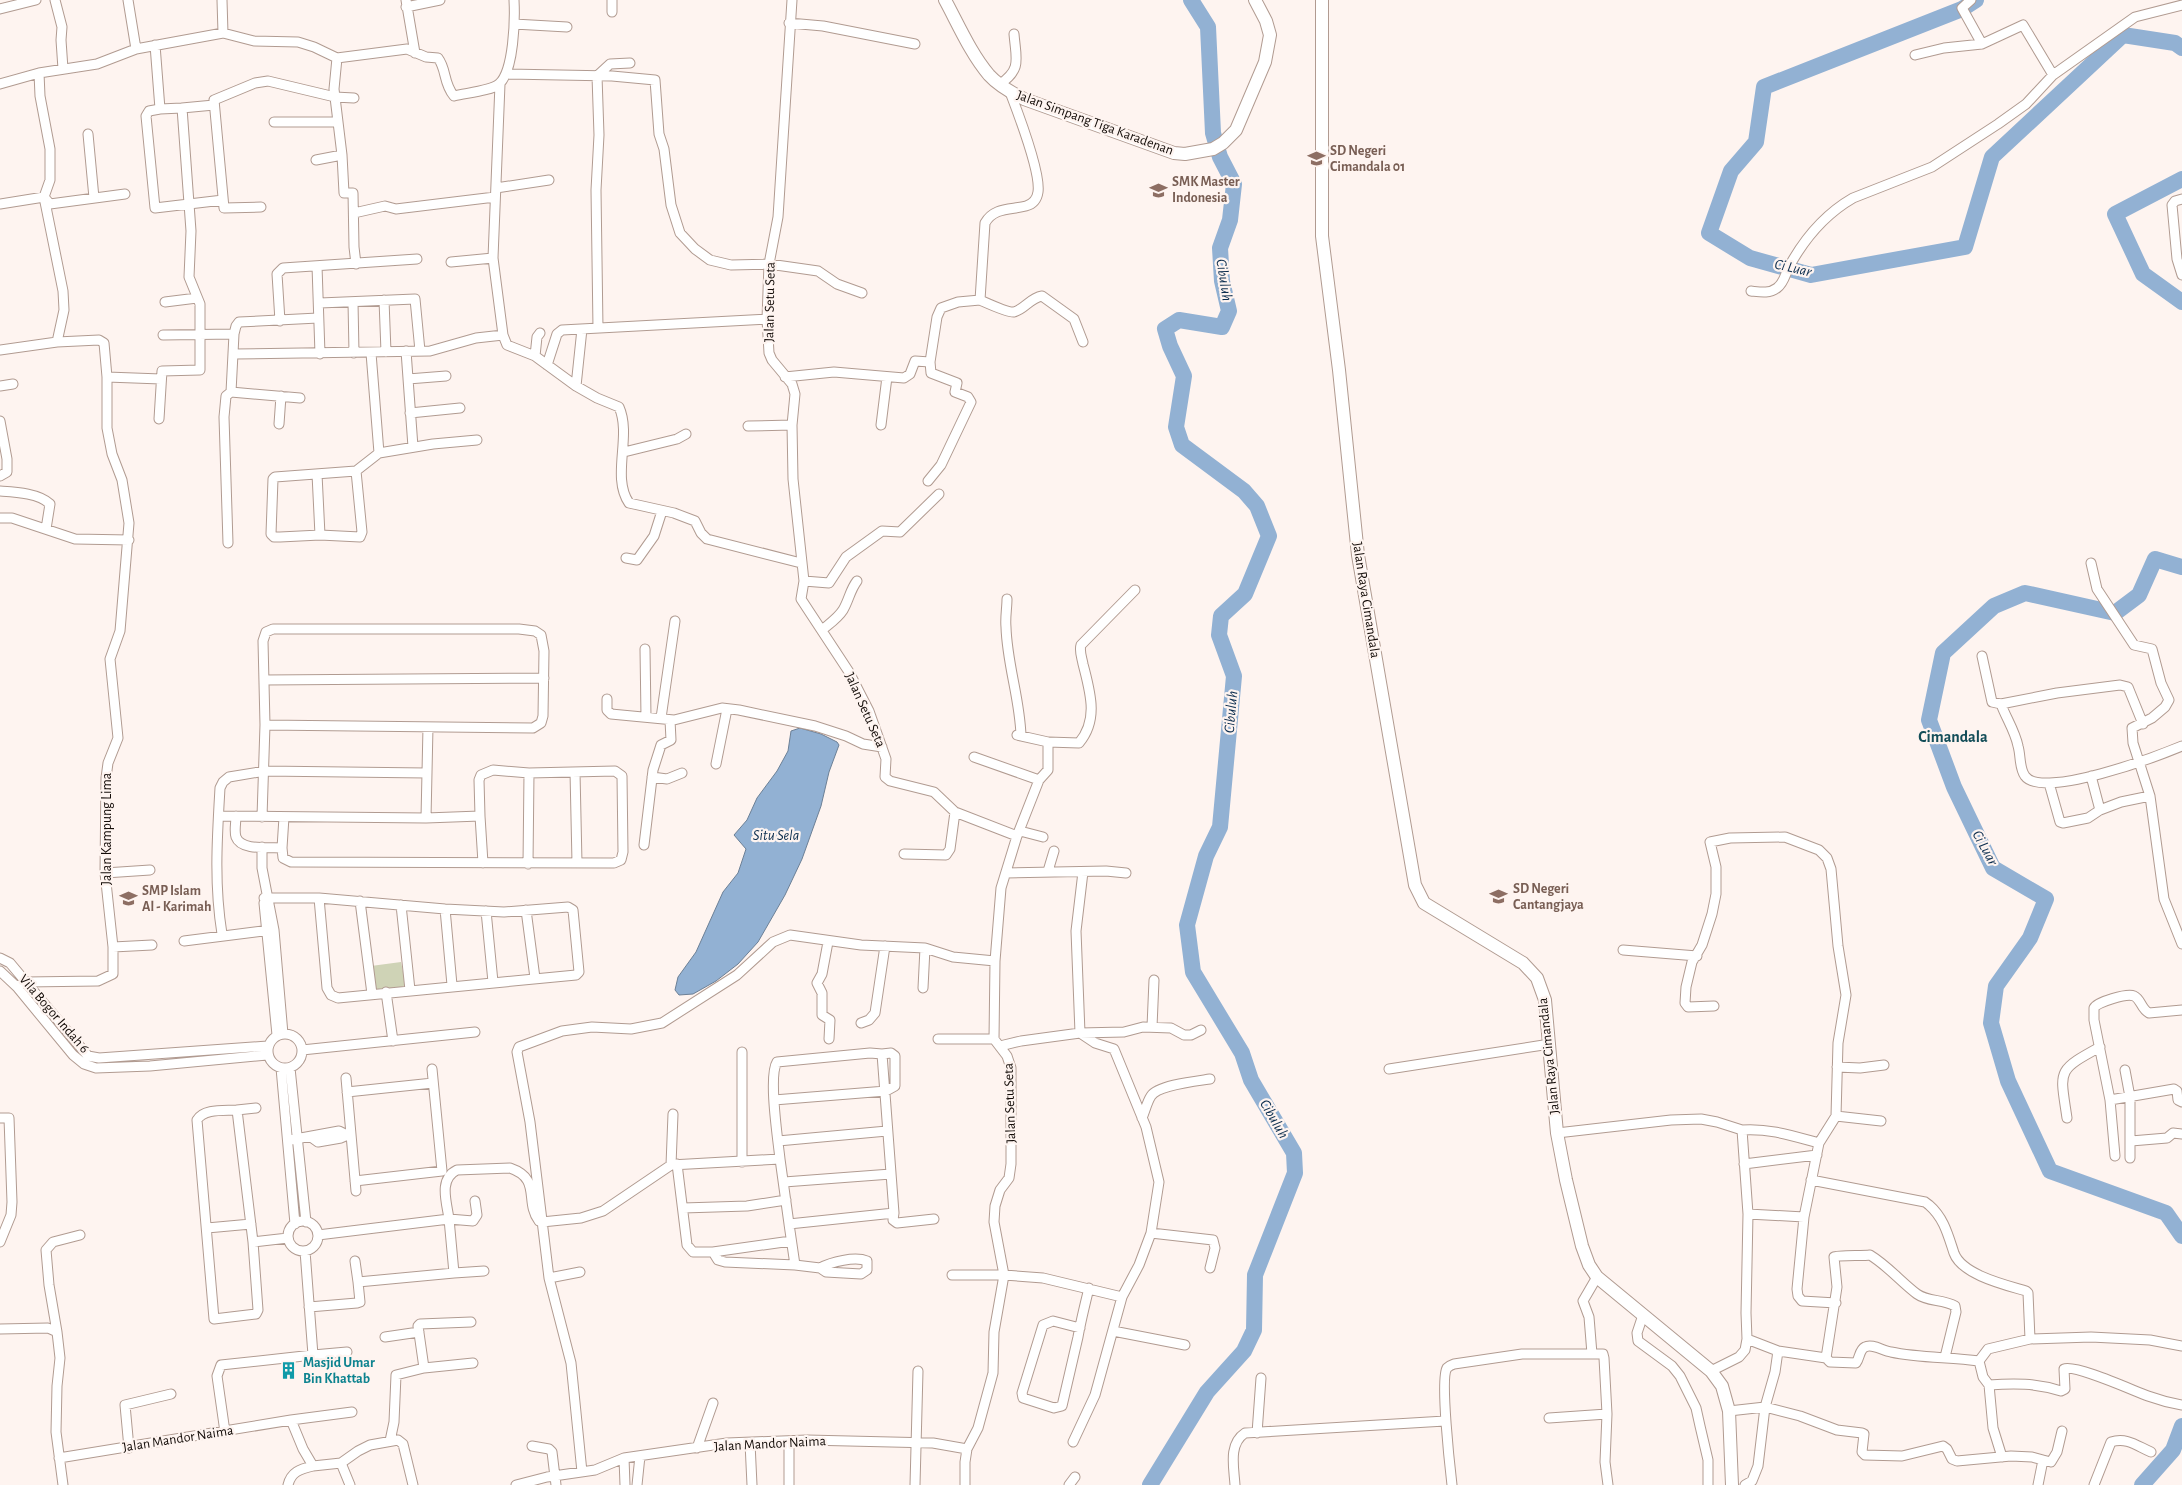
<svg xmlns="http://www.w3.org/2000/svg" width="2182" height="1485" font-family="'Alegreya Sans',sans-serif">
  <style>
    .green { fill: #cfd3b6 }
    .water { fill: #92b1d3; stroke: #6c8096 }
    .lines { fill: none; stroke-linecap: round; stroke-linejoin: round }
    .river { stroke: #92b1d3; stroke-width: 16 }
    .street-casing { stroke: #b19b91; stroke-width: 11 }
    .secondary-casing { stroke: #b19b91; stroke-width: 14 }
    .street { stroke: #fff; stroke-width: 9 }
    .secondary { stroke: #fff; stroke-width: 12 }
    .labels { text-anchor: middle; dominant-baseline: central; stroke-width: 4.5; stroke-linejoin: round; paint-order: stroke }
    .street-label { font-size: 14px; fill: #130c08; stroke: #fef4f0 }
    .education-label { font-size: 14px; font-weight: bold; fill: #785e54; stroke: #fef4f0; text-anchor: start }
    .culture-label { font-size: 14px; font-weight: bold; fill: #0d838f; stroke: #fef4f0; text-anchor: start }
    .water-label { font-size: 15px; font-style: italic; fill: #0b2d4e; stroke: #fef4f0 }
    .quarter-label { font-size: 16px; font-weight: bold; fill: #134d58; stroke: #fef4f0 }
  </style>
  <rect width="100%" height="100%" fill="#fef4f0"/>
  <!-- green -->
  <path class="green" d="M401 962 406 986 374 991 371 966Z"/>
  <!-- water -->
  <path class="water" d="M800 728 821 734 837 742 839 745 829 772 821 806 802 859 785 895 758 942 738 964 716 981 693 994 679 995 675 990 678 977 696 952 723 892 738 873 746 849 734 835 747 820 757 798 777 771 788 751 791 731Z"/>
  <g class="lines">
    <!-- river -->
    <path class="river" d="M1976 0 1962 9 1764 87 1756 142 1731 171 1709 233 1750 258 1811 275 1965 247 1992 157 2123 35 2175 43 2182 48
      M2182 179 2115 214 2143 274 2182 302
      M2182 567 2155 559 2139 595 2115 613 2025 593 1994 606 1943 653 1929 720 1954 787 1993 868 2046 899 2030 938 1996 986 1991 1023 2008 1081 2050 1171 2166 1213 2182 1236
      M1150 1485 1207 1392 1244 1351 1254 1330 1255 1275 1295 1173 1294 1153 1251 1080 1242 1053 1193 972 1187 925 1206 856 1220 827 1234 676 1219 635 1221 616 1245 594 1269 536 1257 506 1244 491 1182 445 1176 427 1184 376 1170 346 1165 329 1179 320 1222 327 1229 311 1222 281 1220 248 1230 220 1234 184 1220 157 1213 133 1208 27 1191 0
      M2142 1485 2173 1450 2182 1426"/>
    <defs>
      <path id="street" d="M55 0 62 27 61 40 63 69
        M128 0 136 49
        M222 0 223 33
        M406 0 415 53
        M612 0V12
        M792 0 778 217 769 264 767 319 769 353 772 360 792 384 795 394 792 425 793 479 804 581 801 599 849 672 869 711 886 759 885 777 890 781 934 792 955 812 1017 836 1001 888 995 961 994 1039 1007 1056 1011 1068V1164L1009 1178 1000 1190 995 1206 994 1222 1004 1275 994 1332 993 1373 978 1428 967 1449 965 1462V1485
        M1971 0 1962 8 1982 44 2023 25 2053 75
        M406 7 440 0
        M0 9 36 0
        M789 23 823 26 915 44
        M514 24 567 27
        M155 45 160 109 182 108 191 231 189 277 200 304V370L162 371 159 419
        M1915 55 1944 48 1982 44
        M39 73 40 96 50 149V180L44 197 63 291 64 310 57 342
        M507 74 612 76 655 80 659 134 664 149 671 205 680 233 695 249 710 260 731 265 769 264 818 271 837 284 862 293
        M0 84 39 73 97 64 136 49 223 33 254 41 298 42 314 47 337 58 407 49 426 57 438 58C447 70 443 83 454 96 465 93 491 91 499 84 514 71 515 19 514 0
        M500 84 493 258 503 335 507 345 535 356 576 386 597 398 619 407C632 436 611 477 629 503L674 513 695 521 701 533 707 539 801 563
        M1000 84C1022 69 1016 59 1014 34
        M182 108 214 105
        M160 109 149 111 146 116 155 208 223 200
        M274 122H338
        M88 134 94 198
        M342 155 344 193H353L354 247 356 264
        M316 160 342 155 334 89 337 58
        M496 188 549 180
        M2182 199 2175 201 2172 205 2177 259 2182 275
        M0 204 44 197 50 204 125 194
        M261 207 224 208 214 100 255 83 268 81 335 97 354 98
        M354 213 385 206 396 209 495 197
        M451 262 493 258
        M317 266 320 354
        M1751 291C1760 292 1769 294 1777 288 1785 282 1785 273 1790 265 1805 238 1827 213 1853 198L1932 167 1998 124 2026 104 2053 75 2135 17 2182 5
        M384 300 386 352
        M980 300C987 303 1008 313 1014 312 1025 309 1030 298 1042 296L1074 319 1083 342
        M165 302 197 298
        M353 302 354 353
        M320 303 415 299 420 351
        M280 321 277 274 283 268 417 259
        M598 328 596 190 599 135 597 76 610 64 630 63
        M163 335 234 334
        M0 350 57 342 99 340 104 343 107 377V428L112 454 122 480 129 523 120 631 110 659 118 738 108 763 106 778 105 873 113 947V974L98 981 26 982 17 987
        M406 351 413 447
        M371 353 379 453
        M235 354 430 351 476 338 503 335
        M535 356 537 337 540 333
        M547 365 557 334 562 330 767 319
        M107 377 161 379
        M785 377 834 372 904 378 910 374 915 361 930 362 937 317 941 308 958 302 980 300 985 223C994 207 1011 210 1026 206 1033 204 1037 199 1038 192 1041 172 1018 113 1010 92
        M408 379 446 376
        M0 386 13 384
        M576 386 582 329
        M231 392 234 334 236 326 239 322 318 318
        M410 413 460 408
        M0 421 7 459V472L0 476
        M279 424 281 396
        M881 425 887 377
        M748 426 792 425
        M624 452 677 439 686 434
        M356 471 275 477 273 479 271 534 274 537H280L320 535 360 537 362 532 356 471 379 453 433 444 477 440
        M317 474 320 535
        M928 481 941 465 971 402 968 397 955 392 957 383 931 373 930 362
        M0 491C14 492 39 493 50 504L46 529
        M0 518H12L75 539 129 540
        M228 543 224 417 226 396 231 392 300 398
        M626 558 637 560 654 536 662 511
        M2091 563 2097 589 2134 645 2152 649 2161 683 2169 700 2165 707 2152 718 2132 728 2133 743 2150 796 2164 899 2182 944
        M804 581 829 583 846 557 882 531 900 532 939 494
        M1007 599C1007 608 1005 618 1006 627 1007 664 1020 699 1021 736
        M822 630C829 624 838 618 843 610 849 600 850 590 857 581
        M645 649 646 717
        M1982 656 1992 702 2001 704C2006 718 2015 731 2018 746 2021 756 2019 768 2025 776 2042 800 2158 756 2182 746
        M264 680 544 678
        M607 699V710L611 714 674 720 722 708 739 710 815 726 846 736 863 744 882 747
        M2001 704 2057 693 2120 685 2128 687 2143 724
        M661 718 675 621
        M1017 735 1048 742
        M974 757 1039 780
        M716 764 727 709
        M575 772 577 863
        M652 777 667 779 682 773
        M2049 783 2060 822 2063 823 2088 818 2100 810 2091 776
        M2100 810 2121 802 2150 796
        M219 816 426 818 480 816 479 780 481 775 493 770 529 773 615 771 622 776 623 852 621 860 614 863 291 862 283 858 282 848
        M236 816C236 823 234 831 236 837 241 851 270 847 282 848L284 817
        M480 816 483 863
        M262 817 265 725 263 641 266 632 273 629H519L535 631 541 635 544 651 543 716 541 723 533 728 265 725
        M426 818 428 727
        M1020 831 1043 837
        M1017 836 1039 780 1048 770V742L1079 743C1099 719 1090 692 1083 664 1082 658 1079 651 1081 645L1135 590
        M644 845 653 770 661 745 671 740 670 720
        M262 847V868L274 930 283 1034
        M904 854 946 855 950 849 955 812
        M528 864 529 773
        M1048 871 1054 851
        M105 873 150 870
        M1006 873 1106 871 1126 873
        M264 898H319L327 988 331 995 338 998 576 975 579 972 573 910 568 907 504 912 445 909 319 898
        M360 901 372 994
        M264 903 277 1035
        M401 905 410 990
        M445 909 452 985
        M526 910 535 978
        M486 911 493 982
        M222 934C214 884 217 839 220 788L223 782 229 777 265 771 426 773
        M184 941 271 930
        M828 942 822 974 817 983 822 993V1015L830 1020 829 1039
        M113 947 152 945
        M1623 950 1697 956
        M0 958 10 963 88 1056 99 1058 268 1046
        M0 971 17 987 73 1055 84 1064 96 1068 150 1066 267 1055
        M923 988 925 948
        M386 992 393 1041
        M1714 1006 1688 1007 1685 1003 1686 987 1692 962 1702 945 1712 914 1716 894V867L1710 842 1730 838 1785 837 1819 850 1827 858 1831 869 1838 946 1846 995 1838 1043 1836 1116 1819 1143 1804 1217 1797 1289 1798 1296 1802 1301 1836 1303
        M861 1023 869 1020 875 1013 885 946
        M1152 1027 1154 980
        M268 1051a17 17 0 1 1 34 0a17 17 0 1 1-34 0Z
        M938 1039H994
        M1000 1046 1021 1041 1080 1033 1124 1032 1143 1027 1171 1028 1184 1035H1191L1201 1030
        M302 1050 475 1032
        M1837 1067 1860 1068 1884 1065
        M281 1068 295 1224
        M290 1068 306 1222
        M1389 1069 1550 1044
        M2125 1070 2130 1097V1158
        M346 1078 356 1191
        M347 1092 433 1083
        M774 1100 886 1091 895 1086V1056L891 1053 882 1054
        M2110 1100 2174 1089 2177 1091 2178 1100 2182 1102
        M237 1110 256 1108
        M1836 1116 1881 1121
        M0 1118H9L12 1202 11 1215 0 1242
        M1142 1118C1145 1111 1147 1102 1151 1096 1158 1085 1197 1081 1210 1079
        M2067 1118C2060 1070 2056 1071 2100 1047
        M1742 1130C1769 1128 1793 1136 1819 1143
        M1557 1133 1671 1120 1701 1119 1717 1122 1742 1130 1748 1214 1746 1313 1747 1339 1745 1350 1739 1357 1711 1371
        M311 1137 318 1142 341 1138 350 1134
        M290 1140 339 1131 345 1134
        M778 1141 887 1131
        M2131 1141 2167 1138 2173 1133 2182 1134
        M2115 1156 2110 1100 2094 1020V1008C2097 1002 2127 993 2134 996 2141 999 2141 1009 2149 1013L2182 1010
        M780 1159 789 1224
        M742 1162V1052
        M677 1164 687 1245 693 1252H713L718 1260 725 1262 795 1265
        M1744 1164 1817 1155
        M671 1165 673 1114
        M1811 1180 1925 1202 1929 1205C1944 1218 1948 1235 1954 1253 1962 1275 2006 1285 2026 1291L2028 1293 2030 1339
        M355 1181 442 1171 432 1069
        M784 1182 891 1174
        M683 1208 747 1206 786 1200
        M894 1213 893 1220 897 1223 934 1219
        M1748 1214 1804 1217
        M288 1236a15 15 0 1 1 30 0a15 15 0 1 1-30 0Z
        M207 1228 251 1224
        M1151 1233 1213 1240 1215 1248 1210 1268
        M318 1235 449 1219C447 1203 438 1179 457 1170L510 1168C542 1179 524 1201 539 1221L542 1222 581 1218 603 1211 671 1165 780 1159C778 1140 768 1076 777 1062L870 1053 882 1054 894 1213 789 1224 795 1265 820 1268 826 1272 861 1274 867 1270V1261C855 1256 831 1262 820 1268
        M253 1242 258 1310 256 1314 214 1319 197 1120C204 1108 225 1111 237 1110L253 1242 288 1238
        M713 1252 791 1241
        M355 1261 358 1282
        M454 1273 484 1271
        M952 1275H1004L1043 1278 1122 1297 1139 1265 1151 1233 1159 1182 1146 1127 1114 1049 1095 1043 1080 1033 1076 931 1083 872
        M549 1278 580 1272
        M309 1307 357 1303 360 1302 358 1282 454 1273 449 1219 473 1221 477 1215 475 1201
        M1643 1315 1637 1333 1638 1341 1672 1366 1680 1376 1696 1408 1700 1426 1708 1460V1485
        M1080 1328 1053 1321 1043 1325 1022 1393 1023 1398 1054 1408 1062 1406 1078 1337C1081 1320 1085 1304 1089 1288
        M0 1329 48 1328 57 1332 60 1358 57 1386 56 1432 63 1485
        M1113 1331 1185 1345
        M57 1332 49 1285 46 1250 53 1242 80 1235
        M385 1337 419 1332
        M1747 1339 1778 1351 1826 1358 1830 1362 1856 1363C1860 1358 1859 1350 1865 1347 1872 1343 1883 1351 1891 1352 1919 1358 1950 1357 1979 1361
        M1592 1354 1589 1317 1583 1301 1597 1277
        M313 1355 347 1352
        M1826 1358 1837 1287 1834 1257C1838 1255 1863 1256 1870 1255 1888 1266 1901 1282 1917 1294 1928 1302 1943 1299 1955 1306L1956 1312 1945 1357
        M1979 1361 1988 1349 2030 1339 2091 1337 2150 1340 2182 1346
        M1979 1361 1983 1377 1989 1385
        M424 1368 473 1363
        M1989 1385C2014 1383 2036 1383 2061 1391L2065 1389 2064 1369C2075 1364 2134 1391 2148 1396 2159 1400 2170 1403 2182 1405
        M1989 1385 1993 1428 2002 1457
        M1729 1411 1765 1407 1800 1416 1837 1430 1862 1433 1864 1434 1862 1452 1865 1455 1902 1456 1943 1446 1947 1449 1952 1459 1957 1461 2011 1456 2032 1457 2043 1460 2038 1485
        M1549 1418 1607 1414
        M291 1420 303 1449 313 1466 341 1463 358 1451 370 1445 398 1440 403 1444 413 1485
        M225 1432 217 1376 221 1365 313 1355 305 1251
        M1257 1433 1261 1378
        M390 1441 394 1422 396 1375 424 1368 418 1326 420 1324 471 1322
        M789 1441V1485
        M1073 1442 1095 1395 1122 1297
        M750 1443 752 1485
        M532 1446 549 1449 552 1452 556 1485
        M129 1448 125 1405 171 1394
        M697 1448 713 1403
        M59 1458 291 1420 352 1412
        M624 1458 625 1485
        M2043 1460 2051 1462 2057 1452 2062 1431
        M341 1463 350 1485
        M582 1472 571 1363 549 1278 530 1122 517 1052 519 1047 562 1031 592 1027 631 1029 662 1023 737 975 773 942 790 935 861 945 925 948 953 957 995 961
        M288 1485C291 1472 300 1469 313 1466
        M516 1485 547 1477 595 1470 624 1458 727 1443 807 1440 933 1443 967 1449
        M637 1485 640 1456
        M915 1485 918 1371
        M1069 1485 1075 1477
        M1235 1485C1234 1468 1228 1444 1245 1433L1445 1421
        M1452 1485C1450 1468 1440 1378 1447 1368 1449 1366 1451 1365 1454 1364L1522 1354H1603L1604 1358 1607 1414 1605 1462 1608 1485
        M1745 1485 1752 1481 1758 1466 1765 1407 1775 1372 1778 1351
        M2094 1485 2111 1442C2127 1437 2137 1446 2151 1452"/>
      <path id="secondary" d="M945 0C958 24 971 54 989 75 998 85 1012 93 1024 99L1174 153 1185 154 1213 149 1223 143 1236 130 1265 62 1270 35 1266 21 1255 0
        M1322 0V236L1339 370 1358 555 1415 885 1424 903 1523 963 1537 978 1545 1000 1557 1133 1566 1180 1582 1246 1589 1265 1597 1277 1711 1371 1722 1386 1729 1411 1732 1485"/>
    </defs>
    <!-- street casing -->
    <use href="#street" class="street-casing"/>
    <!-- secondary casing -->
    <use href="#secondary" class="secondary-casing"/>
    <!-- street -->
    <use href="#street" class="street"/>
    <!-- secondary -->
    <use href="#secondary" class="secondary"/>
  </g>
  <!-- icons -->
  <defs>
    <symbol id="school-bare" viewBox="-9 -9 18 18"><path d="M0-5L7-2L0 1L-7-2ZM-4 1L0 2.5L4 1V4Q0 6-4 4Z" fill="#8d6e63" stroke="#fef4f0" stroke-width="2.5" paint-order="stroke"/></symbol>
    <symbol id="building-bare" viewBox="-9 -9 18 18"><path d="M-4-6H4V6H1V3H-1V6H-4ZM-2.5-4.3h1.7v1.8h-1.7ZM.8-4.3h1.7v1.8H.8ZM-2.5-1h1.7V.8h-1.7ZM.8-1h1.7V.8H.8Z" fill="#0f9aa8" stroke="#fef4f0" stroke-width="2.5" paint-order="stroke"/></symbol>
  </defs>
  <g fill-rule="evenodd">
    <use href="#school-bare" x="1304" y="146" width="25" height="25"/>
    <use href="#school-bare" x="1146" y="178" width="25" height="25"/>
    <use href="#school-bare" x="1486" y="884" width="25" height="25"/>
    <use href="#school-bare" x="116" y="886" width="25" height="25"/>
    <use href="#building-bare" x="276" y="1358" width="25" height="25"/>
  </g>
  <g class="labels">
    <!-- street labels -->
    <g class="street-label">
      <text transform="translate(1095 123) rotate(20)">Jalan Simpang Tiga Karadenan</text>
      <text transform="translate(770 302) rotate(-89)">Jalan Setu Seta</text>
      <text transform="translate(1366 600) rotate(81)">Jalan Raya Cimandala</text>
      <text transform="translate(865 710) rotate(66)">Jalan Setu Seta</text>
      <text transform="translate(107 829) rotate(-90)">Jalan Kampung Lima</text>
      <text transform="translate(54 1014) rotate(49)">Vila Bogor Indah 6</text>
      <text transform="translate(1549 1056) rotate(-96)">Jalan Raya Cimandala</text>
      <text transform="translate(1010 1103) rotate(-92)">Jalan Setu Seta</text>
      <text transform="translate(178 1439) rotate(-9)">Jalan Mandor Naima</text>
      <text transform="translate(770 1444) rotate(-3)">Jalan Mandor Naima</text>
    </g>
    <!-- education labels -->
    <g class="education-label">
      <text x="1330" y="151">SD Negeri<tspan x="1330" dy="16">Cimandala 01</tspan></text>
      <text x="1172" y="182">SMK Master<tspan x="1172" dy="16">Indonesia</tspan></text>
      <text x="1513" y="889">SD Negeri<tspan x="1513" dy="16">Cantangjaya</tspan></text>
      <text x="142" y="891">SMP Islam<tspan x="142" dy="16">Al - Karimah</tspan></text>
    </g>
    <!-- culture labels -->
    <g class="culture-label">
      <text x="303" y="1363">Masjid Umar<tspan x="303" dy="16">Bin Khattab</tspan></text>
    </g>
    <!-- water labels -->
    <g class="water-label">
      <text transform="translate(1793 268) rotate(13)">Ci Luar</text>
      <text transform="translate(1224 280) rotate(81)">Cibuluh</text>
      <text transform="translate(1231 712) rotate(-85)">Cibuluh</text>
      <text x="776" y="835">Situ Sela</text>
      <text transform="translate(1985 848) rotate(61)">Ci Luar</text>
      <text transform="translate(1274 1119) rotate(60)">Cibuluh</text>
    </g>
    <!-- quarter labels -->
    <g class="quarter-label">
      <text x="1953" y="737">Cimandala</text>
    </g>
  </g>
</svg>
